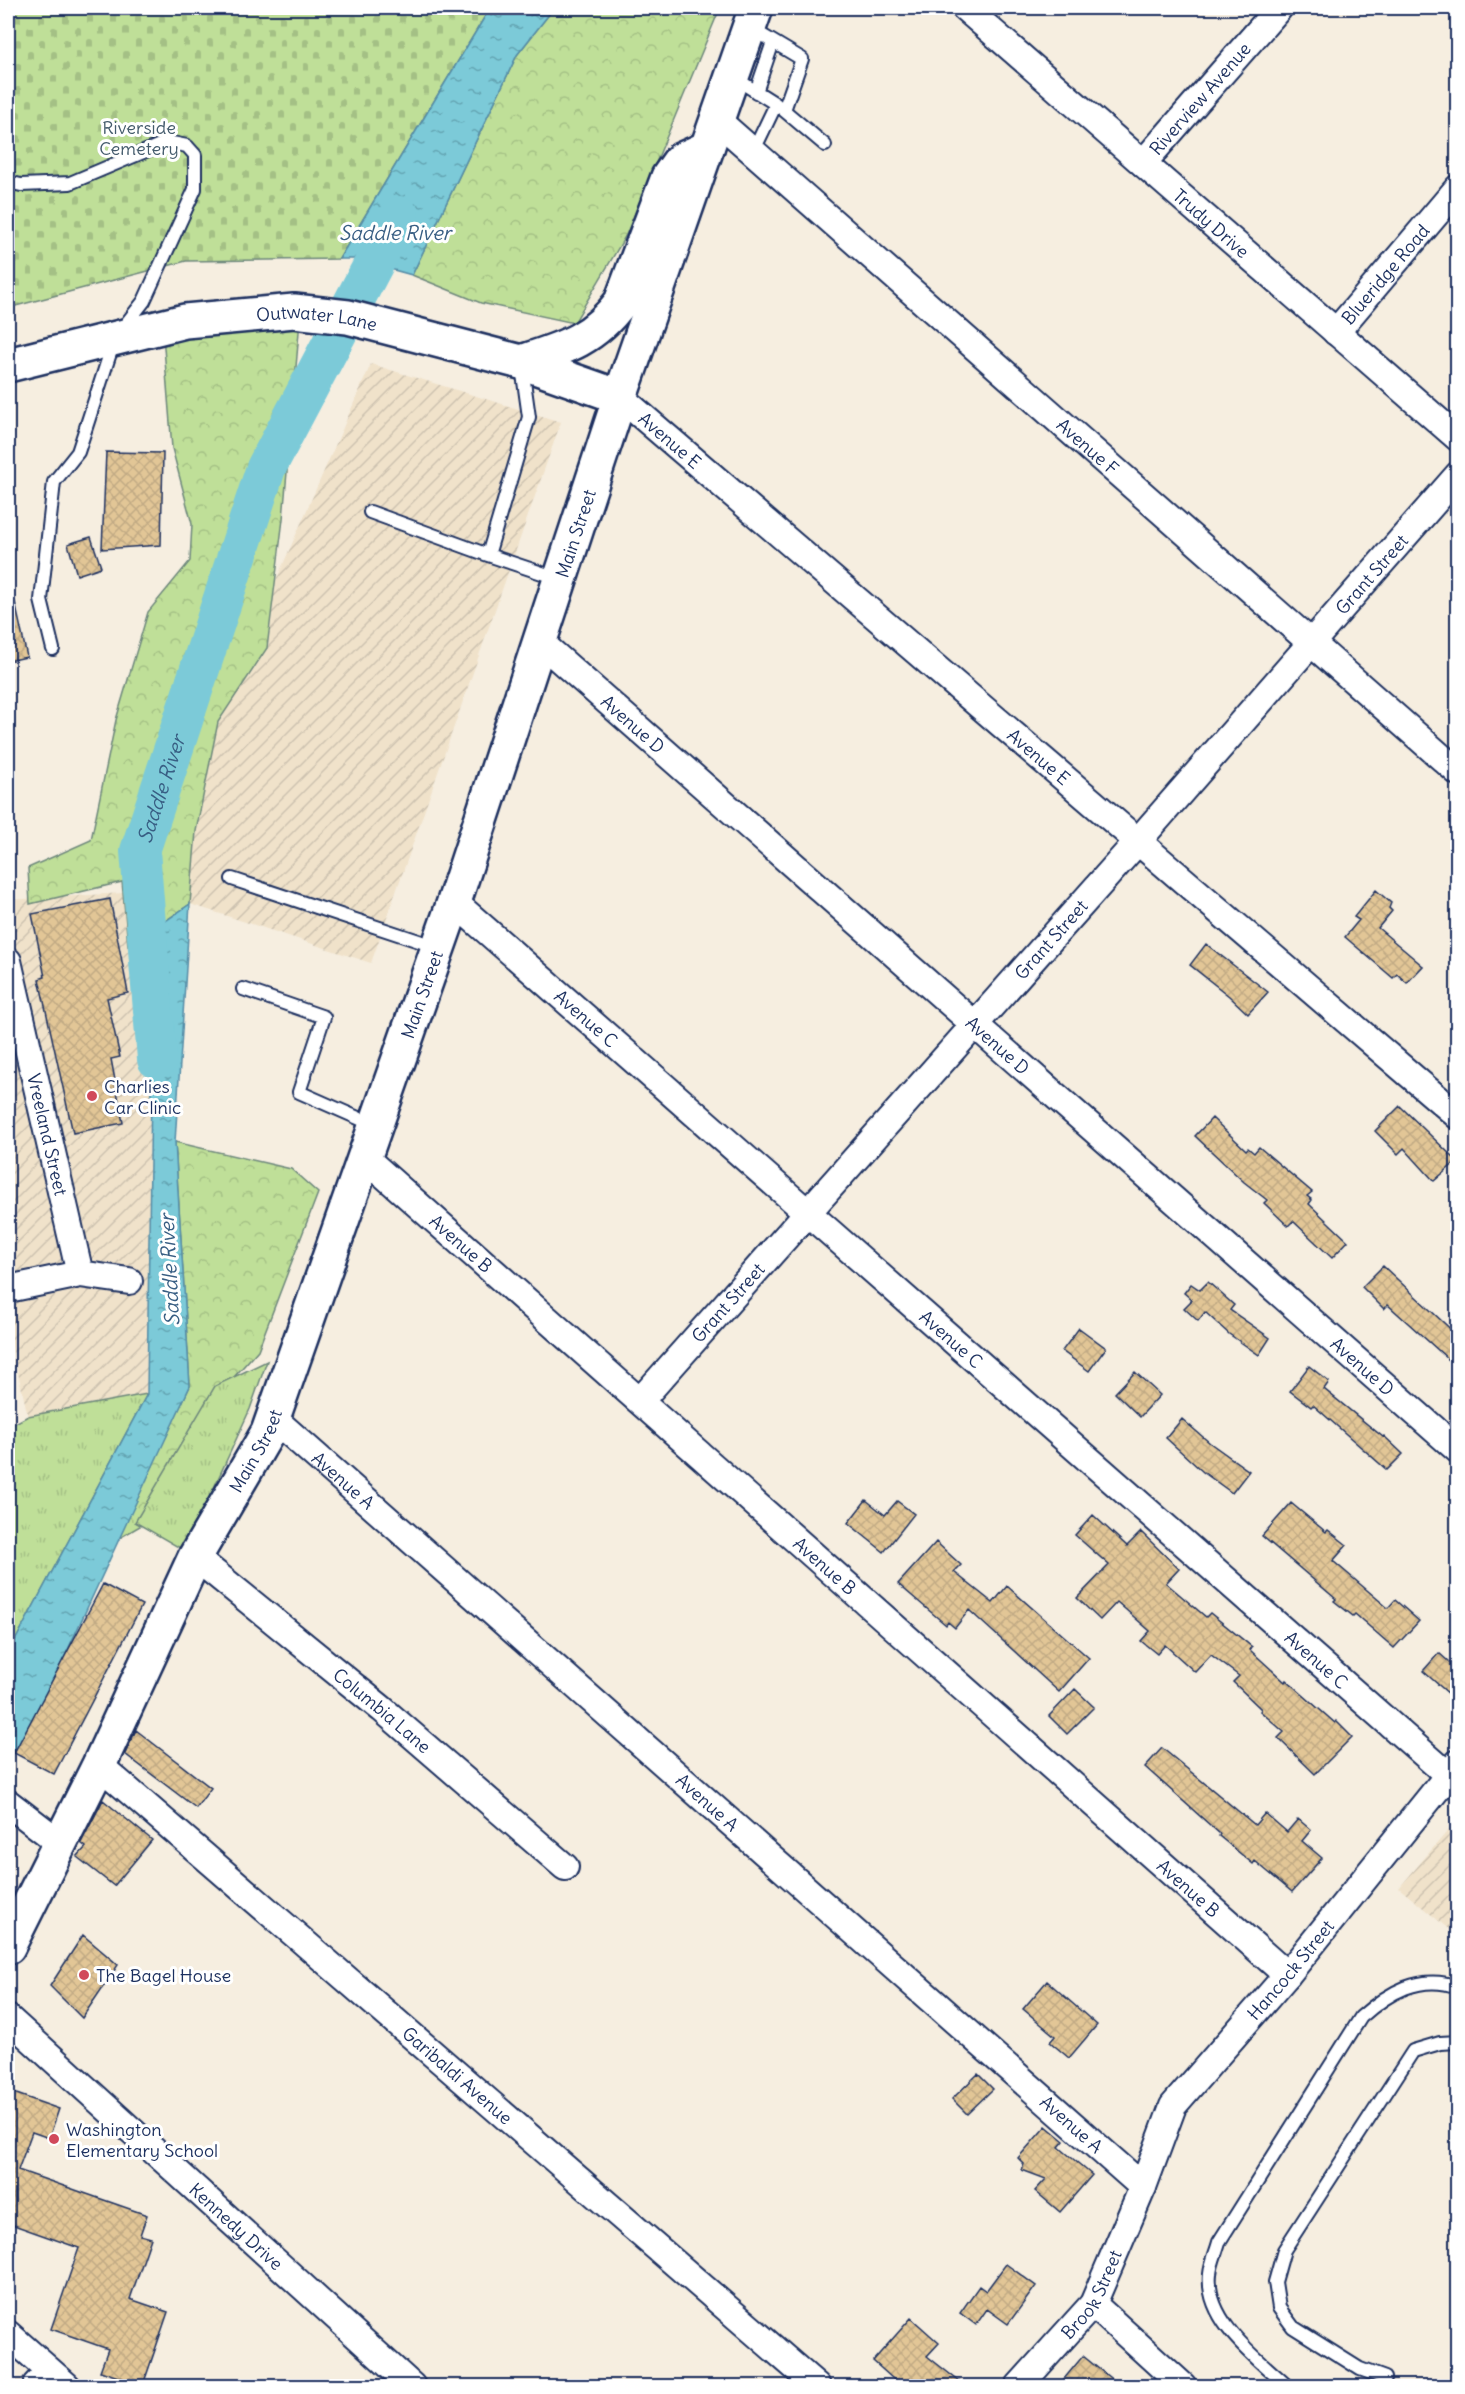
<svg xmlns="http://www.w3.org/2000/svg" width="1465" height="2394" font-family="Delius,sans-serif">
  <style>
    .industrial { fill: url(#industrial-furrows) }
    .forest { fill: url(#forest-crowns); stroke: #6d877b; stroke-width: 1.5 }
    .cemetery { fill: url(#cemetery-stones); stroke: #6d877b; stroke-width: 1.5 }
    .park { fill: url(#park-tufts); stroke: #6d877b; stroke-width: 1.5 }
    .water { fill: url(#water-ripples); stroke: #558ca7; stroke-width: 1.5 }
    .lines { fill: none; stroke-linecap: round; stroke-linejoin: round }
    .river { stroke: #7bcad8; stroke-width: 40 }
    .building { fill: url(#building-cross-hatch); stroke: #1b2f5e; stroke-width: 1.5 }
    .lane-casing { stroke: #1b2f5e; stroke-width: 16 }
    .street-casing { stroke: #1b2f5e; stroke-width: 30 }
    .secondary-casing { stroke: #1b2f5e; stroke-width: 38 }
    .lane { stroke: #fff; stroke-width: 12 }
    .street { stroke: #fff; stroke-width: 26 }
    .secondary { stroke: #fff; stroke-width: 33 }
    .poi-dot { fill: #d1495b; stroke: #fff; stroke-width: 2 }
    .labels { text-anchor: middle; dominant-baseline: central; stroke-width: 6; stroke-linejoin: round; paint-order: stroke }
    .street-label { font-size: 18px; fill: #1b2f5e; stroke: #fff }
    .park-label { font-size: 18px; fill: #445b6c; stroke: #fff }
    .poi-label { font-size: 18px; fill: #1b2f5e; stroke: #fff; text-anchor: start }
    .water-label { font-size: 20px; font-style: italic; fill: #385e83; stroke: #fff }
  </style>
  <defs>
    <pattern id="industrial-furrows" width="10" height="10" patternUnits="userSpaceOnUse" patternTransform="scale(1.5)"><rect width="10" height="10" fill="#f0e2ca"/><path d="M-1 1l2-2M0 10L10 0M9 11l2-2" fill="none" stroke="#cdc2b0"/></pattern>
    <pattern id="forest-crowns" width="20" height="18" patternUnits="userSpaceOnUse" patternTransform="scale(1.5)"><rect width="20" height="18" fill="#bfdf98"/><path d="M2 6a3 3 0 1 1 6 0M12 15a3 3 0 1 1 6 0" fill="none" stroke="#a4c085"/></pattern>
    <pattern id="cemetery-stones" width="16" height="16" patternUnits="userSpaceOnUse" patternTransform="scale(1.5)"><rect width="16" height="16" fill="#bfdf98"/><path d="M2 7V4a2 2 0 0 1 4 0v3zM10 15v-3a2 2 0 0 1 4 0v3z" fill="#a4c085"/></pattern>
    <pattern id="park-tufts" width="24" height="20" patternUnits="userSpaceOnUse" patternTransform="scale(1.5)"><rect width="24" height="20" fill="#bfdf98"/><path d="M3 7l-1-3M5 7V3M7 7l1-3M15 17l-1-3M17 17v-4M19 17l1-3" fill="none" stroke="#a4c085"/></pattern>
    <pattern id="water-ripples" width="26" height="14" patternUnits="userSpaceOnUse" patternTransform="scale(1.5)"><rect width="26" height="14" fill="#7bcad8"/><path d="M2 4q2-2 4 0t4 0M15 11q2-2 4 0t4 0" fill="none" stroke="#64a4b2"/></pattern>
    <pattern id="building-cross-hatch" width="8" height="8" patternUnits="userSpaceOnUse" patternTransform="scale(1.5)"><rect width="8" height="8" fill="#e2c696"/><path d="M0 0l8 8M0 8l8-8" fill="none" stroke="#c1aa84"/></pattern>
  </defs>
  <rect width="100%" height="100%" fill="#f6eee0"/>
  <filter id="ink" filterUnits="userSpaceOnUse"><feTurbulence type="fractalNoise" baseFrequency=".0167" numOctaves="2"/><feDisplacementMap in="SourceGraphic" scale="12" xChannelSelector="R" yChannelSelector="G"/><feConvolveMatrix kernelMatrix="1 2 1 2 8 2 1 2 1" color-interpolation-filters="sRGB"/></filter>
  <g filter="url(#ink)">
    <!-- industrial -->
    <path class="industrial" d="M371 364 561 422 371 963 190 904 153 930 147 1394 28 1416 8 1330V900L156 891 237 669Z
      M1457 1820V1936L1399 1888Z"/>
    <!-- forest -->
    <path class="forest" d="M554 8H720L626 235 574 323 481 303 412 275 517 55Z
      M300 320 283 519 267 648 218 722 196 831 190 904 128 946 122 882 30 904 28 868 91 840 116 720 148 612 190 561 192 524 172 448 163 335Z
      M175 1142 291 1169 318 1193 258 1350 219 1394 152 1519 116 1540 190 1386Z"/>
    <!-- cemetery -->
    <path class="cemetery" d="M8 8H490L339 259 186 261 8 308Z"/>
    <!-- park -->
    <path class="park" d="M267 1361 250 1409 185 1551 135 1522 215 1386Z
      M147 1394 8 1654V1427L28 1416Z"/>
    <!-- water -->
    <path class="water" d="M490 8H554L517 55 412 275 354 259H339Z
      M190 904 175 1142 190 1386 26 1740 8 1755V1654L147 1394 153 930Z"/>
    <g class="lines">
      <!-- river -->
      <path class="river" id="s1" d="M157 1059 140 851 266 468 399 216"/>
    </g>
    <!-- building -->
    <path class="building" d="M106 452 163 453 161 545 102 549Z
      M91 537 101 567 77 575 68 544Z
      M15 602 27 657 8 661V603Z
      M1376 890 1391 903 1389 908 1392 911 1378 928 1423 966 1407 983 1397 974 1393 978 1345 937 1359 920 1354 917Z
      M110 899 128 993 107 998 120 1057 111 1059 123 1123 73 1133 39 979 45 977 32 914Z
      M1206 944 1268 992 1248 1014 1229 996 1190 965Z
      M1400 1106 1457 1161 1434 1181 1404 1148 1398 1154 1375 1131Z
      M1212 1118 1246 1150 1248 1148 1254 1153 1259 1147 1312 1192 1307 1196 1312 1200 1309 1204 1348 1241 1332 1258 1293 1221 1288 1226 1264 1203 1267 1200 1244 1182 1195 1136Z
      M1383 1266 1458 1336V1368L1388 1305 1384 1309 1362 1287Z
      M1208 1282 1234 1305 1230 1310 1270 1338 1259 1355 1229 1334 1205 1312 1198 1321 1184 1308 1192 1300 1184 1293 1191 1284 1200 1290Z
      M1079 1328 1106 1348 1089 1371 1062 1351Z
      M1309 1366 1329 1382 1324 1389 1383 1437 1384 1436 1403 1454 1387 1470 1313 1405 1311 1407 1290 1391Z
      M1135 1372 1160 1395 1140 1417 1115 1393Z
      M1182 1419 1210 1443 1249 1471 1232 1493 1203 1472 1166 1438Z
      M866 1500 885 1515 897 1501 914 1514 884 1552 848 1523Z
      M1291 1503 1326 1532 1328 1530 1347 1545 1333 1561 1388 1608 1395 1600 1419 1621 1394 1648 1355 1614 1353 1616 1334 1601 1336 1599 1262 1536Z
      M1093 1515 1127 1546 1141 1532 1179 1569 1166 1583 1206 1617 1210 1613 1252 1647 1250 1650 1285 1682 1286 1680 1335 1723 1336 1721 1352 1737 1315 1774 1278 1738 1284 1732 1260 1711 1261 1709 1233 1682 1239 1676 1211 1655 1195 1672 1165 1645 1157 1654 1141 1641 1150 1631 1117 1602 1100 1620 1077 1598 1109 1565 1075 1535Z
      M936 1542 961 1565 954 1572 993 1603 1007 1586 1089 1658 1059 1692 969 1610 955 1628 948 1622 946 1625 898 1584Z
      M103 1584 142 1605 54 1774 14 1753Z
      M1439 1653 1458 1670V1702L1423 1671Z
      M1075 1689 1094 1707 1067 1734 1049 1716Z
      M136 1730 211 1788 196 1808 125 1754Z
      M1162 1748 1255 1825 1265 1813 1287 1832 1298 1819 1311 1830 1302 1841 1322 1858 1292 1892 1255 1861 1253 1864 1219 1836 1220 1834 1145 1767Z
      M103 1800 152 1840 114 1886 77 1857 86 1847 81 1843Z
      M83 1935 118 1965 82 2018 50 1986Z
      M1047 1981 1097 2025 1069 2058 1050 2042 1055 2036 1023 2009Z
      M978 2074 993 2089 967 2114 952 2099Z
      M8 2091 59 2109 49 2138 32 2132 18 2170 147 2215 140 2235 151 2238 130 2299 168 2312 143 2385 100 2371 108 2349 51 2329 79 2248 8 2223Z
      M1046 2126 1064 2141 1059 2147 1092 2175 1060 2212 1035 2191 1046 2179 1022 2170 1024 2164 1018 2158Z
      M1006 2264 1036 2286 1008 2324 987 2309 976 2325 960 2313 979 2286 986 2291Z
      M911 2318 939 2343 927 2356 965 2386H901L873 2361Z
      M1083 2356 1120 2386H1058Z"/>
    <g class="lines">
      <defs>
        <path id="lane" d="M750 28 802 59 784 110
          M733 77 776 104 753 152
          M756 92 773 42
          M780 107 825 145
          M8 182 21 185 70 183 167 142 187 146 195 155V189L144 301 115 338 78 452 54 482 41 600 53 649
          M522 367 529 417 488 555 560 579
          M370 512 488 555
          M232 879 437 947
          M243 989 324 1017 299 1092 374 1125
          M1385 2378 1360 2369 1293 2327 1279 2308 1275 2282 1284 2250 1413 2051 1440 2043 1458 2042
          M30 2381 44 2366
          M1287 2386C1257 2358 1205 2321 1210 2274 1211 2263 1216 2253 1219 2242L1361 2017C1388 1993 1420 1973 1458 1987"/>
        <g id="street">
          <path id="s2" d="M965 8 1458 438"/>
          <path id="s3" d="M717 120 1458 772"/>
          <path id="s4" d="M1143 163 1279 8"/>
          <path id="s5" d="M1336 332 1458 188"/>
          <path id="s6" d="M620 397 1458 1116"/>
          <path id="s7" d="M540 642 1458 1450"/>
          <path id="s8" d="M454 902 1448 1775"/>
          <path id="s9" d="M8 961 80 1274"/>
          <path id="s10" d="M364 1157 1287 1975"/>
          <path d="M8 1289 80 1274 129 1281"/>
          <path id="s11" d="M640 1401 1138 841 1458 475"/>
          <path id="s12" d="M273 1418 1143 2187"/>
          <path id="s13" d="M195 1557 382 1709 565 1867"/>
          <path id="s14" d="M99 1765 817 2386"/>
          <path d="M8 1803 60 1843"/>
          <path id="s15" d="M8 2018 412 2386"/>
          <path d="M1093 2304 1183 2386"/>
          <path d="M8 2334 67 2386"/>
          <path id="s16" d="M1019 2386 1093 2304 1143 2187 1173 2106 1287 1975 1458 1763"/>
        </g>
        <g id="secondary">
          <path d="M521 362C564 348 593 340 621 302L668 177 680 160 707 148"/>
          <path id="s17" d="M8 365 185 321 294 311 348 317 521 362 620 397"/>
          <path id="s18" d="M8 1947 99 1765 195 1557 268 1432 454 902 620 397 756 8"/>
        </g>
      </defs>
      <!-- lane casing -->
      <use href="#lane" class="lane-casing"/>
      <!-- street casing -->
      <use href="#street" class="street-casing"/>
      <!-- secondary casing -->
      <use href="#secondary" class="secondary-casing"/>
      <!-- lane -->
      <use href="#lane" class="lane"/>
      <!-- street -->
      <use href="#street" class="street"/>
      <!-- secondary -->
      <use href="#secondary" class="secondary"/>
    </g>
  </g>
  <!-- markers -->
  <g class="poi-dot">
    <circle cx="92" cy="1096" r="6"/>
    <circle cx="84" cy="1975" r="6"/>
    <circle cx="54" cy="2139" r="6"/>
  </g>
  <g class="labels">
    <!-- street labels -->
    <g class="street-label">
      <text stroke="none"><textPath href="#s4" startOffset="86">Riverview Avenue</textPath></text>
      <text stroke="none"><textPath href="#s2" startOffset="327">Trudy Drive</textPath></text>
      <text stroke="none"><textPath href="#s5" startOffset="76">Blueridge Road</textPath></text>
      <text stroke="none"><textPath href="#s17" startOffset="315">Outwater Lane</textPath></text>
      <text stroke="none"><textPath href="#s6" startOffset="66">Avenue E</textPath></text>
      <text stroke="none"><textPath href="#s3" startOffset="494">Avenue F</textPath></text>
      <text stroke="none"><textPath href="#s18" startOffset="1527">Main Street</textPath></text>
      <text stroke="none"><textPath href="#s11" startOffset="1104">Grant Street</textPath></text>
      <text stroke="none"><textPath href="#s7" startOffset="124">Avenue D</textPath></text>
      <text stroke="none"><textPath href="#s6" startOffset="552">Avenue E</textPath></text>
      <text stroke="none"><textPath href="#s11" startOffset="618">Grant Street</textPath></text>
      <text stroke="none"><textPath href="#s18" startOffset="1041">Main Street</textPath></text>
      <text stroke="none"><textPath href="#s8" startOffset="176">Avenue C</textPath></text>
      <text stroke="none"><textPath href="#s7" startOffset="610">Avenue D</textPath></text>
      <text stroke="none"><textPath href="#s9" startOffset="178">Vreeland Street</textPath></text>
      <text stroke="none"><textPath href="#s10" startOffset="130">Avenue B</textPath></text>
      <text stroke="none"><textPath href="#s11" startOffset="132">Grant Street</textPath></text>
      <text stroke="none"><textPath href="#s8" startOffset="662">Avenue C</textPath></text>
      <text stroke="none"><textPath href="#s7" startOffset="1096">Avenue D</textPath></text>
      <text stroke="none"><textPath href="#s18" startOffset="555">Main Street</textPath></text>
      <text stroke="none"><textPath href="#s12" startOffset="94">Avenue A</textPath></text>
      <text stroke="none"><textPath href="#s10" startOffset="616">Avenue B</textPath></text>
      <text stroke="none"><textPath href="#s8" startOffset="1148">Avenue C</textPath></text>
      <text stroke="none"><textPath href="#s13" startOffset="242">Columbia Lane</textPath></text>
      <text stroke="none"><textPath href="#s12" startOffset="580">Avenue A</textPath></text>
      <text stroke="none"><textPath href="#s10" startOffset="1102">Avenue B</textPath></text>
      <text stroke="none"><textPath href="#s16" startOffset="504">Hancock Street</textPath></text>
      <text stroke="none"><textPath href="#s14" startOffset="474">Garibaldi Avenue</textPath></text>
      <text stroke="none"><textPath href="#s12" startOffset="1066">Avenue A</textPath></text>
      <text stroke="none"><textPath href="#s15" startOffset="309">Kennedy Drive</textPath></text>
      <text stroke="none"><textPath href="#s16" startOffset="118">Brook Street</textPath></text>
    </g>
    <!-- park labels -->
    <g class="park-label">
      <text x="139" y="127">Riverside<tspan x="139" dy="21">Cemetery</tspan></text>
    </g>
    <!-- poi labels -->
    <g class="poi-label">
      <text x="104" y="1086">Charlies<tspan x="104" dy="21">Car Clinic</tspan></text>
      <text x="96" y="1975">The Bagel House</text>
      <text x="66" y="2129">Washington<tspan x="66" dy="21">Elementary School</tspan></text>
    </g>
    <!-- water labels -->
    <g class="water-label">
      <text x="395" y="232">Saddle River</text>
      <text stroke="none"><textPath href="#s1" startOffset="274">Saddle River</textPath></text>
      <text transform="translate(169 1270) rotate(-93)">Saddle River</text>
    </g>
  </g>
  <!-- margin -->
  <rect width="1465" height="2394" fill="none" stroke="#fff" stroke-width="30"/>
  <rect x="15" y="15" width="1435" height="2364" fill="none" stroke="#1b2f5e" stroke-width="2" filter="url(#ink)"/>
</svg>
